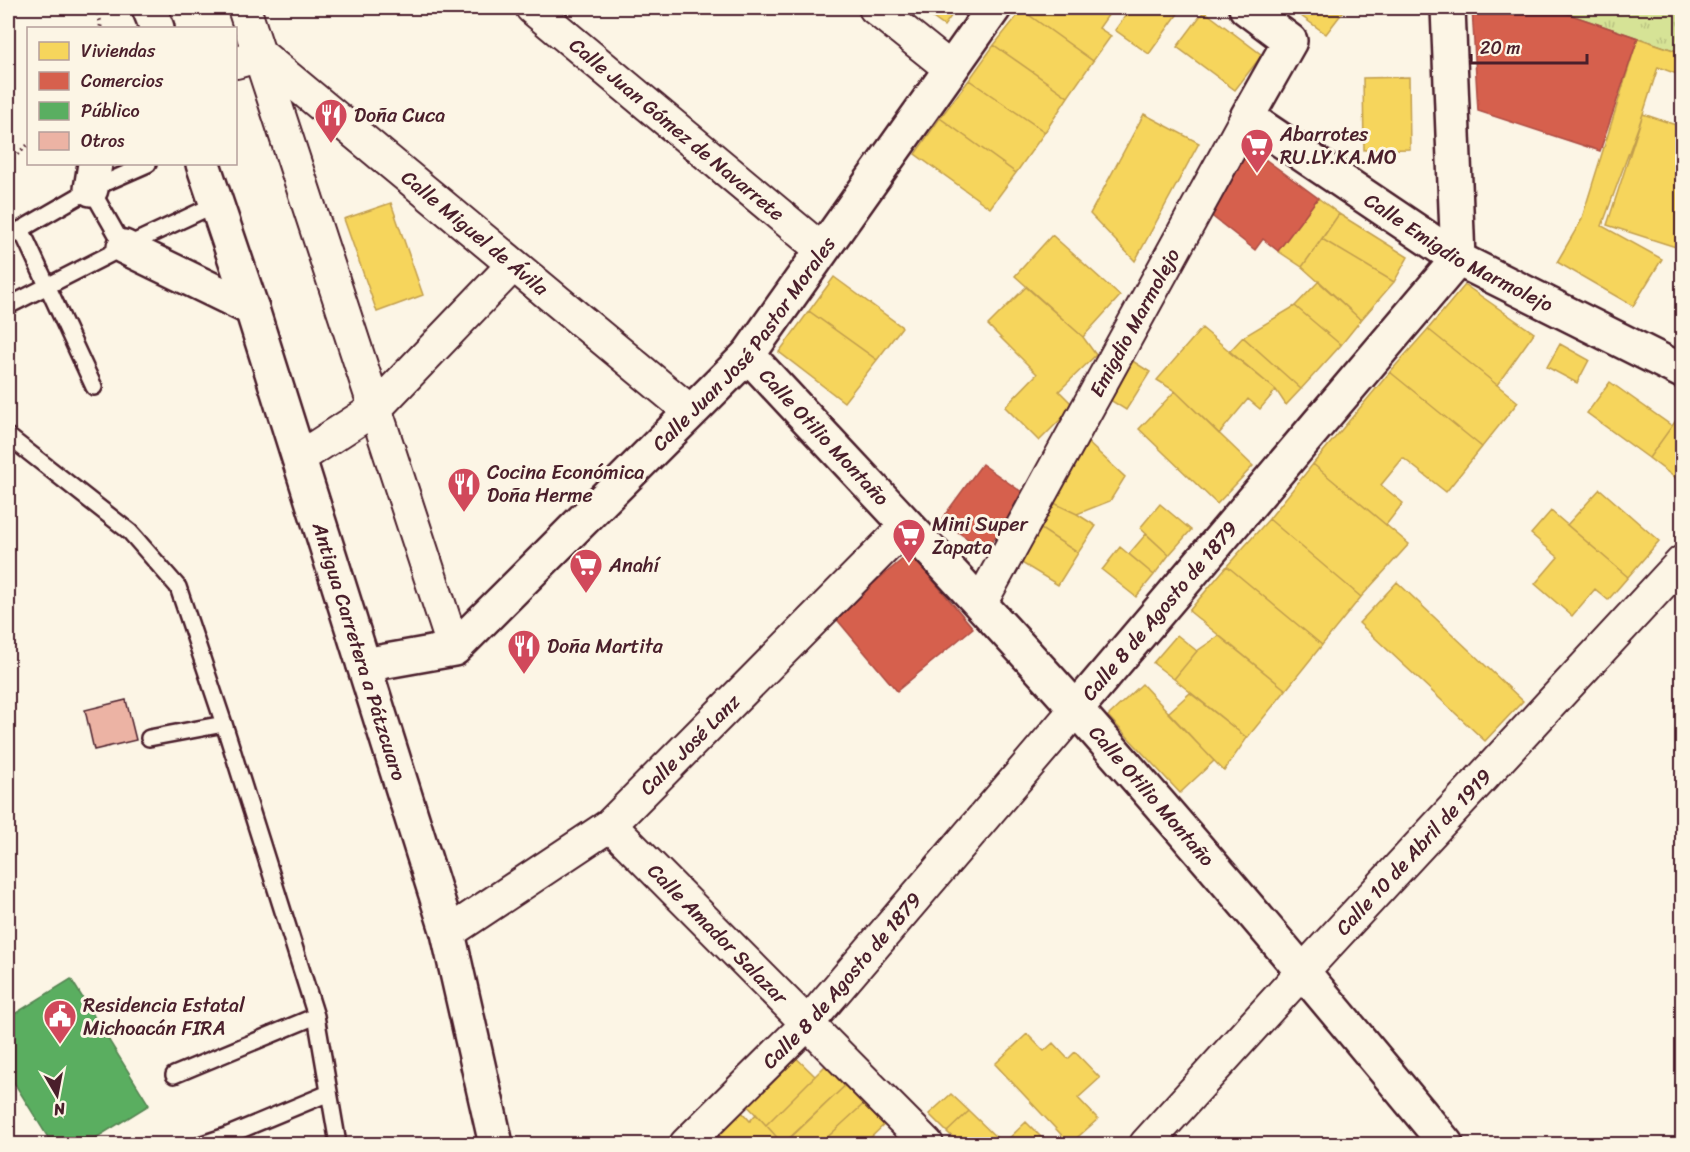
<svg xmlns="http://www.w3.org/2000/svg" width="1690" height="1152" font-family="Sriracha,sans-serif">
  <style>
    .park { fill: url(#park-tufts); stroke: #908160; stroke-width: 1.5 }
    .homes { fill: #f6d55c; stroke: #c29e4d; stroke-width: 1.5 }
    .shops { fill: #d6604d; stroke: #ac4c43; stroke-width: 1.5 }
    .public { fill: #5aae61; stroke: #558351; stroke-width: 1.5 }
    .building { fill: #ecb3a4; stroke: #4a1f2b; stroke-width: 1.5 }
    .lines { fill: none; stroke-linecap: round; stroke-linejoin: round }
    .lane-casing { stroke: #4a1f2b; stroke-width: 20 }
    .street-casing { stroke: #4a1f2b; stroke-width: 36 }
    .secondary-casing { stroke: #4a1f2b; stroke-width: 38 }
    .path { stroke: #4a1f2b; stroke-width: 4; stroke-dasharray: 1.5 4.5; stroke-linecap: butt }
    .lane { stroke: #fcf5e5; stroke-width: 15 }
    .street { stroke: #fcf5e5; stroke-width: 32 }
    .secondary { stroke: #fcf5e5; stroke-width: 33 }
    .labels { text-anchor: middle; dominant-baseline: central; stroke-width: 6; stroke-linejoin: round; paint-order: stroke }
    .poi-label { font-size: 20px; fill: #4a1f2b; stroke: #fcf5e5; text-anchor: start }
    .street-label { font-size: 20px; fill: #4a1f2b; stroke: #fcf5e5 }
  </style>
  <defs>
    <pattern id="park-tufts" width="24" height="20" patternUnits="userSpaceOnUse" patternTransform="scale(1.5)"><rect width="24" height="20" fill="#d6e396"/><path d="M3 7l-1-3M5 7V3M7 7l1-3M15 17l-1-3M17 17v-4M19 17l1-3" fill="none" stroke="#b9c281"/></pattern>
  </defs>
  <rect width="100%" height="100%" fill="#fcf5e5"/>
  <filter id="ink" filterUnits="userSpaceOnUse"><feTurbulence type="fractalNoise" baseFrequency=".0167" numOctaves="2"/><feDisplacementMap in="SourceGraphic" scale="12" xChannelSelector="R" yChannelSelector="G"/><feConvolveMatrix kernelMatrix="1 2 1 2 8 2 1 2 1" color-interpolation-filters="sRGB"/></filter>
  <g filter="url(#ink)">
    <!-- park -->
    <path class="park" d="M1551 8H1682V53Z"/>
    <!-- homes -->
    <path class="homes" d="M919 8H957L944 26Z
      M1023 8H1100L1109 14 1099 28 1111 36 1093 61 1022 10Z
      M1131 8H1182L1149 54 1115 30Z
      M1290 8H1346L1326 34Z
      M1022 10 1093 61 1068 97 994 45Z
      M1204 11 1262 55 1235 90 1177 47Z
      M1638 38 1682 53V76L1658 67 1643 114 1602 226 1662 259 1633 306 1557 262 1581 221Z
      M994 45 1068 97 1045 132 969 80Z
      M1409 77 1410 149 1364 150 1363 78Z
      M969 80 1045 132 1016 173 940 118Z
      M1144 114 1199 143 1135 261 1090 214Z
      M1643 114 1682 127V249L1607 225Z
      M940 118 1016 173 990 208 915 154Z
      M1318 198 1339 214 1302 267 1278 251Z
      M391 203 423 295 377 312 344 219Z
      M1339 214 1408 257 1394 282 1322 239Z
      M1052 235 1120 296 1083 337 1015 276Z
      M1322 239 1394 282 1361 320 1302 267Z
      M834 277 902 327 877 360 809 311Z
      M1319 281 1361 320 1341 345 1295 306Z
      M1465 285 1534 333 1497 385 1428 329Z
      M1026 287 1083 337 1096 355 1059 391 1074 406 1039 441 1005 407 1037 374 988 325Z
      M1295 306 1341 345 1301 389 1243 337Z
      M809 311 877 360 844 402 779 352Z
      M1202 328 1276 390 1260 409 1248 399 1219 434 1175 391 1157 380Z
      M1428 329 1518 402 1482 447 1390 372Z
      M1243 337 1301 389 1286 405 1276 390 1229 352Z
      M1560 344 1589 360 1577 383 1547 367Z
      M1131 360 1150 372 1126 410 1107 398Z
      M1390 372 1482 447 1446 492 1403 458 1381 485 1403 503 1386 525 1313 464Z
      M1610 382 1672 426 1649 458 1587 413Z
      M1175 391 1253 466 1217 504 1139 429Z
      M1682 412V483L1649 458Z
      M1085 440 1125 477 1110 501 1077 514 1054 503Z
      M1313 464 1409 544 1361 597 1269 519Z
      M1600 489 1659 541 1628 577 1567 525Z
      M1054 503 1077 514 1096 526 1078 553 1041 529Z
      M1160 504 1191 530 1169 555 1140 528Z
      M1551 511 1628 577 1608 600 1595 589 1572 616 1535 584 1558 557 1531 534Z
      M1269 519 1361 597 1322 645 1227 566Z
      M1041 529 1078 553 1058 585 1020 562Z
      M1146 534 1169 555 1154 575 1129 554Z
      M1120 547 1154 575 1136 597 1102 570Z
      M1227 566 1322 645 1286 690 1189 611Z
      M1397 582 1523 701 1485 741 1359 623Z
      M1177 635 1197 651 1174 679 1153 663Z
      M1219 636 1286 690 1247 738 1174 679 1197 651Z
      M1142 684 1214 761 1180 793 1108 716Z
      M1190 693 1247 738 1224 771 1168 713Z
      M1027 1034 1044 1051 1053 1043 1068 1059 1075 1052 1100 1078 1078 1098 1098 1119 1070 1144 995 1064Z
      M786 1048 815 1076 766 1125 738 1096Z
      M830 1061 850 1081 783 1144 766 1125Z
      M850 1081 868 1100 820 1144H784Z
      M951 1094 969 1111 947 1132 929 1114Z
      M868 1100 888 1121 864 1144H820Z
      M733 1102 750 1121 756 1114 783 1144H727L709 1124Z
      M969 1111 1003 1144H960L947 1132Z
      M1026 1122 1048 1144H1003Z"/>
    <!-- shops -->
    <path class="shops" d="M1472 8H1551L1638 38 1600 151 1478 111Z
      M1250 148 1318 198 1278 251 1263 239 1255 250 1208 213Z
      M982 464 1026 495 985 551 941 520Z
      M910 553 973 628 897 691 834 616Z"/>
    <!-- public -->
    <path class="public" d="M71 979 149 1105 86 1144H52L8 1073V1018Z"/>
    <!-- building -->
    <path class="building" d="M126 700 136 740 94 750 85 710Z"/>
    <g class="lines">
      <defs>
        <path id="lane" d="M91 189 124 247
          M21 229 94 387
          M8 237 91 189 148 164
          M8 306 124 247 216 204
          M8 436 130 532 178 587 224 724 316 1016 338 1144
          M149 738 224 724
          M174 1075 316 1016
          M202 1144 226 1136 329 1093"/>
        <g id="street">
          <path d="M244 8 454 649"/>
          <path id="s1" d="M532 8 822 250"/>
          <path d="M875 8 951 69"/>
          <path id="s2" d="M236 62 261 55 691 412"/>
          <path d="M299 458 376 408 513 265"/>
          <path id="s3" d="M980 604 1247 117"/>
          <path id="s4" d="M610 825 927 1144"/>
          <path id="s5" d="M448 933 610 825 906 526"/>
          <path id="s6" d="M686 1144 808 1023 1076 709"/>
          <path id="s7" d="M1146 1144 1303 971 1682 562"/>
        </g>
        <g id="secondary">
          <path d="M149 8 157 28"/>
          <path id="s8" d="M1246 8 1290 41 1247 117 1458 259 1682 371"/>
          <path id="s9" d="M203 164 252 309 448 933 496 1144"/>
          <path d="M91 189 95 164"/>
          <path d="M124 247 252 309"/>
          <path id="s10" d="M748 355C857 473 969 589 1076 709 1202 851 1325 997 1446 1144"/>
          <path id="s11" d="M364 665 454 649 748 355 994 8"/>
          <path id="s12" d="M1076 709 1458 259 1448 8"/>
        </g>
      </defs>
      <!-- lane casing -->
      <use href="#lane" class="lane-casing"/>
      <!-- street casing -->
      <use href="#street" class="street-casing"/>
      <!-- secondary casing -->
      <use href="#secondary" class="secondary-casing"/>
      <!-- path -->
      <path class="path" d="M96 8 101 24 100 28
        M8 162 28 145"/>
      <!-- lane -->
      <use href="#lane" class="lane"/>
      <!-- street -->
      <use href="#street" class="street"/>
      <!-- secondary -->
      <use href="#secondary" class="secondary"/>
    </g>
  </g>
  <!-- icons -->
  <defs>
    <symbol id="restaurant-pin" viewBox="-11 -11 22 30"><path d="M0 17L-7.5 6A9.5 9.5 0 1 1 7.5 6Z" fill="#d1495b" stroke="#fcf5e5"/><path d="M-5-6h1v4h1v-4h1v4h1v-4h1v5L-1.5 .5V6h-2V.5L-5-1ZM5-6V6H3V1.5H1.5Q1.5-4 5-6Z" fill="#fff"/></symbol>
    <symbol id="supermarket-pin" viewBox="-11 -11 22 30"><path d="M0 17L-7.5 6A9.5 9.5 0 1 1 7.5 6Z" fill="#d1495b" stroke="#fcf5e5"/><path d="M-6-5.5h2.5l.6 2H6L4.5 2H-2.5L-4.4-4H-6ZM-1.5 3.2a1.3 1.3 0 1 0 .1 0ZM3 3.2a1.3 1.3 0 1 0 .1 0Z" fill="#fff"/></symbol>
    <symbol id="civic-pin" viewBox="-11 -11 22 30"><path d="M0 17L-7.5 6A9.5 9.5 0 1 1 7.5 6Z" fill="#d1495b" stroke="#fcf5e5"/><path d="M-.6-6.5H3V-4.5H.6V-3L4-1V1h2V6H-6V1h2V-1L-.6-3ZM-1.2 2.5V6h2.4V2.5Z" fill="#fff"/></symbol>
  </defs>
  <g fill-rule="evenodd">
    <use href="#restaurant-pin" x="312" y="96" width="38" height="52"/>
    <use href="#supermarket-pin" x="1238" y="126" width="38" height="52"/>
    <use href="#restaurant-pin" x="445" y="465" width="38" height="52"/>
    <use href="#supermarket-pin" x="890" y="516" width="38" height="52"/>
    <use href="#supermarket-pin" x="567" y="546" width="38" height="52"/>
    <use href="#restaurant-pin" x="505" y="627" width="38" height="52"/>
    <use href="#civic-pin" x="41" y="997" width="38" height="52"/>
  </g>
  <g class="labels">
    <!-- poi labels -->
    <g class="poi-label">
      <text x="354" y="115">Doña Cuca</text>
      <text x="1280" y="134">Abarrotes<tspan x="1280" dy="23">RU.LY.KA.MO</tspan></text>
      <text x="487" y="472">Cocina Económica<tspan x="487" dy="23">Doña Herme</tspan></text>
      <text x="932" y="524">Mini Super<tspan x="932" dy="23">Zapata</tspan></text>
      <text x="609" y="565">Anahí</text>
      <text x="547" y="646">Doña Martita</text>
      <text x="83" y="1005">Residencia Estatal<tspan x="83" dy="23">Michoacán FIRA</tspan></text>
    </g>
    <!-- street labels -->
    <g class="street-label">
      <text stroke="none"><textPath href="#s1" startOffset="189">Calle Juan Gómez de Navarrete</textPath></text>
      <text stroke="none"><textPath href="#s2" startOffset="304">Calle Miguel de Ávila</textPath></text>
      <text stroke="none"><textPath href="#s8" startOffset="394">Calle Emigdio Marmolejo</textPath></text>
      <text stroke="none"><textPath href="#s3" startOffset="321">Emigdio Marmolejo</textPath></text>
      <text stroke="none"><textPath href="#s11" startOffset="513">Calle Juan José Pastor Morales</textPath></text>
      <text stroke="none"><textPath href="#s10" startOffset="112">Calle Otilio Montaño</textPath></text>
      <text stroke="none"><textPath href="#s12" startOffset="129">Calle 8 de Agosto de 1879</textPath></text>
      <text stroke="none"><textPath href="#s9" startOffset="512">Antigua Carretera a Pátzcuaro</textPath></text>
      <text stroke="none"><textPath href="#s5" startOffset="308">Calle José Lanz</textPath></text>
      <text stroke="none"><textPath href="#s10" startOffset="598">Calle Otilio Montaño</textPath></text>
      <text stroke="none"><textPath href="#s7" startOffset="396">Calle 10 de Abril de 1919</textPath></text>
      <text stroke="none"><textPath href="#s4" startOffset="153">Calle Amador Salazar</textPath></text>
      <text stroke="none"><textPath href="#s6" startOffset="226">Calle 8 de Agosto de 1879</textPath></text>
    </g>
  </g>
  <!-- margin -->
  <rect width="1690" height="1152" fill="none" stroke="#fcf5e5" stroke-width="30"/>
  <rect x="15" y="15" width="1660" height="1122" fill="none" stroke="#4a1f2b" stroke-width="2" filter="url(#ink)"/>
  <!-- legend -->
  <rect x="27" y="27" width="210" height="138" fill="#fcf5e5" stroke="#b59f9b" stroke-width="1.5"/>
  <rect x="39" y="42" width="30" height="18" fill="#f6d55c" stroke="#b59f9b" stroke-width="1.5"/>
  <text x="81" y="57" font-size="18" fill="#4a1f2b">Viviendas</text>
  <rect x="39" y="72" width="30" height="18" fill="#d6604d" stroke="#b59f9b" stroke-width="1.5"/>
  <text x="81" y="87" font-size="18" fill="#4a1f2b">Comercios</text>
  <rect x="39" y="102" width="30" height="18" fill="#5aae61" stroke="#b59f9b" stroke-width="1.5"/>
  <text x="81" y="117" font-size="18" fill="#4a1f2b">Público</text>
  <rect x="39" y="132" width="30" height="18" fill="#ecb3a4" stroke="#b59f9b" stroke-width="1.5"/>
  <text x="81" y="147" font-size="18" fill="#4a1f2b">Otros</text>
  <!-- north arrow -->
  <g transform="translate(57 1095) rotate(170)" stroke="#fcf5e5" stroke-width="4.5" paint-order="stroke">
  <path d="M0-4.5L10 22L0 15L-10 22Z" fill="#4a1f2b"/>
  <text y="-9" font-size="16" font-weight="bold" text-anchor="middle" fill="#4a1f2b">N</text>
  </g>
  <!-- scale -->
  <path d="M1471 54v9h116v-9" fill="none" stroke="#4a1f2b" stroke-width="3"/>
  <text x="1480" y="54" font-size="18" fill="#4a1f2b" stroke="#fcf5e5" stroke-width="4.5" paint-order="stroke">20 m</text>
</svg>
